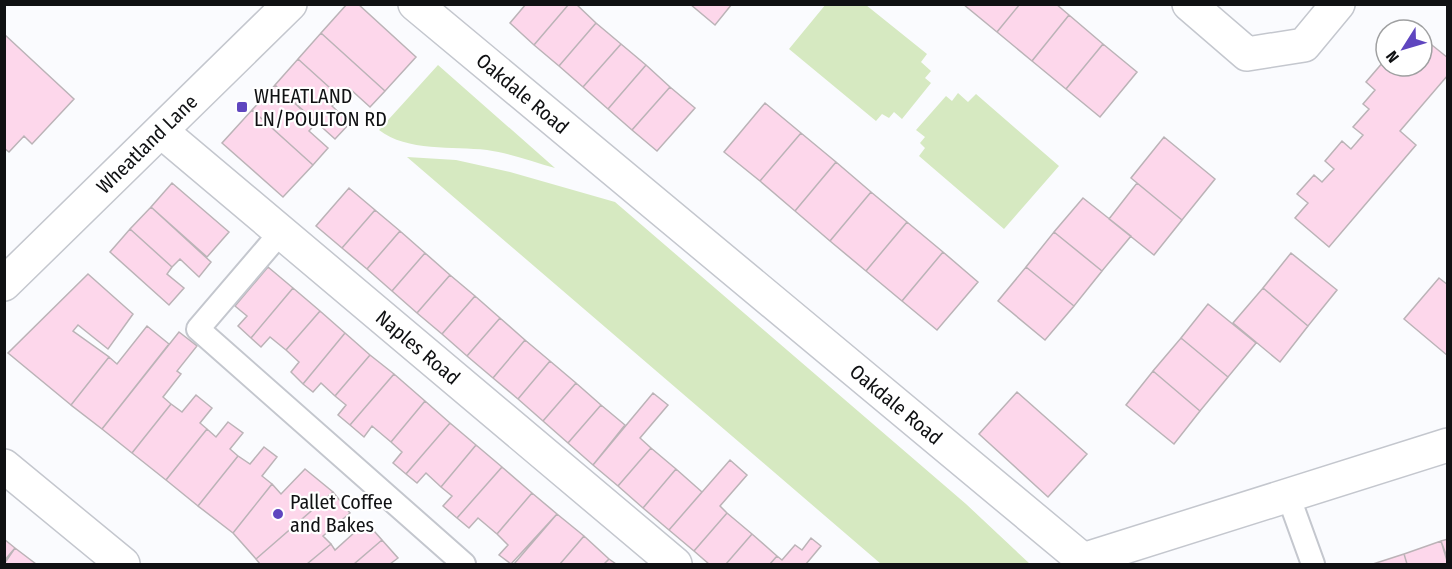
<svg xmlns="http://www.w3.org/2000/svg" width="1452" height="569" font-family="'Fira Sans Condensed',sans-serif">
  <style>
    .green { fill: #d6e9c1 }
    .building { fill: #fdd7eb; stroke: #bbb3b7; stroke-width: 1.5 }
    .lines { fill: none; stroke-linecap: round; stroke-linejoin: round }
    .service-casing { stroke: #c4c7ce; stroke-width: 26 }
    .minor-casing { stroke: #c4c7ce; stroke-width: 36 }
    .secondary-casing { stroke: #c4c7ce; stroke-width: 36 }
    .service { stroke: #fff; stroke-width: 22 }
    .minor { stroke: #fff; stroke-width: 33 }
    .secondary { stroke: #fff; stroke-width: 33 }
    .poi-dot { fill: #5f46bf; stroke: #fff; stroke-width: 2 }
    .labels { text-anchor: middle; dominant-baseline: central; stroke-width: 4.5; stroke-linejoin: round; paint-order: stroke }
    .street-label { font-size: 20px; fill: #101113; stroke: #fff }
    .poi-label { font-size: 20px; fill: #101113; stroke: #fff; text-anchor: start }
  </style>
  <rect width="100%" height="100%" fill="#fafbfe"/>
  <!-- green -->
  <path class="green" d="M826 4 866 5 927 54 921 62 931 71 925 78 931 83 902 119 894 112 889 118 882 114 876 121 789 49Z
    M438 65 555 168C533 162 509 153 487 150 453 146 407 152 379 130Z
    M958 93 968 102 976 94 1059 166 1004 229 919 156 925 148 920 143 925 137 916 130 946 96 952 101Z
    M407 157 456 160 510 172 615 202 966 504 1030 564H881Z"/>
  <!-- building -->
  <path class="building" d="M347 4H358L416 57 385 91 321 33Z
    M526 4H569L534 45 510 23Z
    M569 4H576L596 23 559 66 534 45Z
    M690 4H732L715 25Z
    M963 4H1020L997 32Z
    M1020 4H1056L1069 15 1032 61 997 32Z
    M1069 15 1103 44 1066 89 1032 61Z
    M596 23 621 44 583 87 559 66Z
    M321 33 385 91 370 107 349 88 340 97 298 59Z
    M4 34 74 99 32 144 24 136 9 152 4 148Z
    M1422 37 1448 58V75L1400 131 1416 145 1329 247 1295 218 1308 203 1297 194 1314 175 1322 182 1334 169 1325 161 1342 141 1351 149 1363 135 1353 127 1369 109 1363 104 1375 90 1366 82 1384 61 1386 66 1394 70 1397 66H1422Z
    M621 44 646 65 608 109 583 87Z
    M1103 44 1137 72 1100 117 1066 89Z
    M298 59 340 97 332 106 350 123 335 139 275 85Z
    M646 65 670 87 632 130 608 109Z
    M275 85 316 123 309 131 328 148 313 165 252 110Z
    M670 87 695 108 657 151 632 130Z
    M765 103 801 133 760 181 724 152Z
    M252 110 313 165 283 197 222 143Z
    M801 133 836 162 795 211 760 181Z
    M1164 137 1215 179 1182 220 1131 178Z
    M836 162 871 192 830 241 795 211Z
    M172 183 229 232 207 257 151 207Z
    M1137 183 1182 220 1154 255 1109 219Z
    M349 188 375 210 342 248 316 226Z
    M871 192 907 222 866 271 830 241Z
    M1083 198 1131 236 1102 271 1054 232Z
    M151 207 211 262 199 277 180 259 172 267 130 229Z
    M375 210 400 231 367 269 342 248Z
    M907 222 943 252 902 301 866 271Z
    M130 229 172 267 167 274 184 288 169 305 110 252Z
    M400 231 425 253 392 291 367 269Z
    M1054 232 1102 271 1074 306 1026 267Z
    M943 252 978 282 937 330 902 301Z
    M425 253 450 275 417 313 392 291Z
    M1291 253 1337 290 1308 326 1263 288Z
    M268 267 293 288 251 338 238 326 247 316 235 306Z
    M1026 267 1074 306 1045 340 998 301Z
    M88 274 133 314 108 349 78 325 73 331 109 357 71 405 8 353Z
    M450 275 475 296 442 334 417 313Z
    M1439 278 1448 285V356L1404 319Z
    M293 288 320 311 286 350 270 337 261 347 251 338Z
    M1263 288 1308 326 1280 362 1233 323Z
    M475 296 500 318 467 356 442 334Z
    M1208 304 1256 343 1228 377 1181 338Z
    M320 311 345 333 303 384 291 372 299 362 286 350Z
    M500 318 525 340 493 378 467 356Z
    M147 326 169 344 102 429 71 405 109 357 117 364Z
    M179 332 197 346 177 371 181 374 163 397 171 404 132 453 102 429Z
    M345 333 370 355 335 396 321 383 313 392 303 384Z
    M1181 338 1228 377 1200 411 1153 371Z
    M525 340 550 361 518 399 493 378Z
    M370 355 394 374 350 425 338 415 346 405 335 396Z
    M550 361 576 383 543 421 518 399Z
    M1153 371 1200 411 1174 444 1126 405Z
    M394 374 425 401 391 442 372 426 364 437 350 425Z
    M576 383 601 405 568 443 543 421Z
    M1017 392 1087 454 1048 497 979 434Z
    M653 393 668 405 640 438 651 448 618 486 593 465Z
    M196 395 212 408 200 423 207 429 166 480 132 453 171 404 182 412Z
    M425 401 450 423 406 474 393 463 402 452 391 442Z
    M601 405 625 425 593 465 568 443Z
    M228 422 243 433 230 449 238 456 198 506 166 480 207 429 216 437Z
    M450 423 476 445 441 487 426 473 417 483 406 474Z
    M476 445 502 467 457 518 443 506 452 496 441 487Z
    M264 447 277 457 262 476 272 484 233 533 198 506 238 456 250 464Z
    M651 448 676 469 643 508 618 486Z
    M730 460 747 475 720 506 727 513 694 551 669 530Z
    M502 467 532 493 497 534 478 518 469 528 457 518Z
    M305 469 333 492 256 559 233 533 272 484 281 494Z
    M676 469 702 492 669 530 643 508Z
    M333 492 350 513 323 536 331 544 307 564H260L256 559Z
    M532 493 557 514 511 564 499 555 508 545 497 534Z
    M727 513 752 534 726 564H709L694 551Z
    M557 514 584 536 560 564H514Z
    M366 522 382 540 354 564H307L331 544 335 550Z
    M752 534 777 556 770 564H726Z
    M584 536 609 559 604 564H560Z
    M811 538 821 546 806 564H770L777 556 782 560 795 545 802 550Z
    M4 539 15 548 4 561Z
    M1448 539V560L1441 541Z
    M382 540 398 558 390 564H354Z
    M1441 541 1448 564H1407L1404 554Z
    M15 548 36 564H4Z
    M1404 554 1407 564H1373Z
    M609 559 616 564H604Z"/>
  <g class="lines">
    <defs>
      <path id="service" d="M281 232 198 329 464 564
        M1288 495 1313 564"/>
      <g id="minor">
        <path id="s1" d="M415 4 1083 560 1448 445"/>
        <path d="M1189 4 1247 54 1304 45 1338 4"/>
        <path id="s2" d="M161 131 675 564"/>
      </g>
      <g id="secondary">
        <path id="s3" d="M4 284 290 4"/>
        <path d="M4 466 123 564"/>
      </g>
    </defs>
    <!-- service casing -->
    <use href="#service" class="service-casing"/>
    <!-- minor casing -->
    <use href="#minor" class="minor-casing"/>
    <!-- secondary casing -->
    <use href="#secondary" class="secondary-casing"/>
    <!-- service -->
    <use href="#service" class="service"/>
    <!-- minor -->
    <use href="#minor" class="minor"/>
    <!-- secondary -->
    <use href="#secondary" class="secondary"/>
  </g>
  <!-- markers -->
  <g class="poi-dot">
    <rect x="236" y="101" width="12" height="12" rx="3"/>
    <circle cx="278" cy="514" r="6"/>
  </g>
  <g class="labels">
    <!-- street labels -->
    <g class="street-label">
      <text stroke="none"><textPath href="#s1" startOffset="140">Oakdale Road</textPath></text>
      <text stroke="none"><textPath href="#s3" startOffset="200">Wheatland Lane</textPath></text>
      <text stroke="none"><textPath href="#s2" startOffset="336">Naples Road</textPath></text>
      <text stroke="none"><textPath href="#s1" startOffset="626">Oakdale Road</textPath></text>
    </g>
    <!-- poi labels -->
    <g class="poi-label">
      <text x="254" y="96">WHEATLAND<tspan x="254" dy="23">LN/POULTON RD</tspan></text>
      <text x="290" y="502">Pallet Coffee<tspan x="290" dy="23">and Bakes</tspan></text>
    </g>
  </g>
  <!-- border -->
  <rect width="1452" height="569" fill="none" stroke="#101113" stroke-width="12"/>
  <!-- north arrow -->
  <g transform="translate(1404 48) rotate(233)"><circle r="28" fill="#ffffff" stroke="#9fa0a1" stroke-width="1.5"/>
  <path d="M0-4.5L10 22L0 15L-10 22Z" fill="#5f46bf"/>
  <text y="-9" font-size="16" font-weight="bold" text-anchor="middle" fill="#101113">N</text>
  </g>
</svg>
